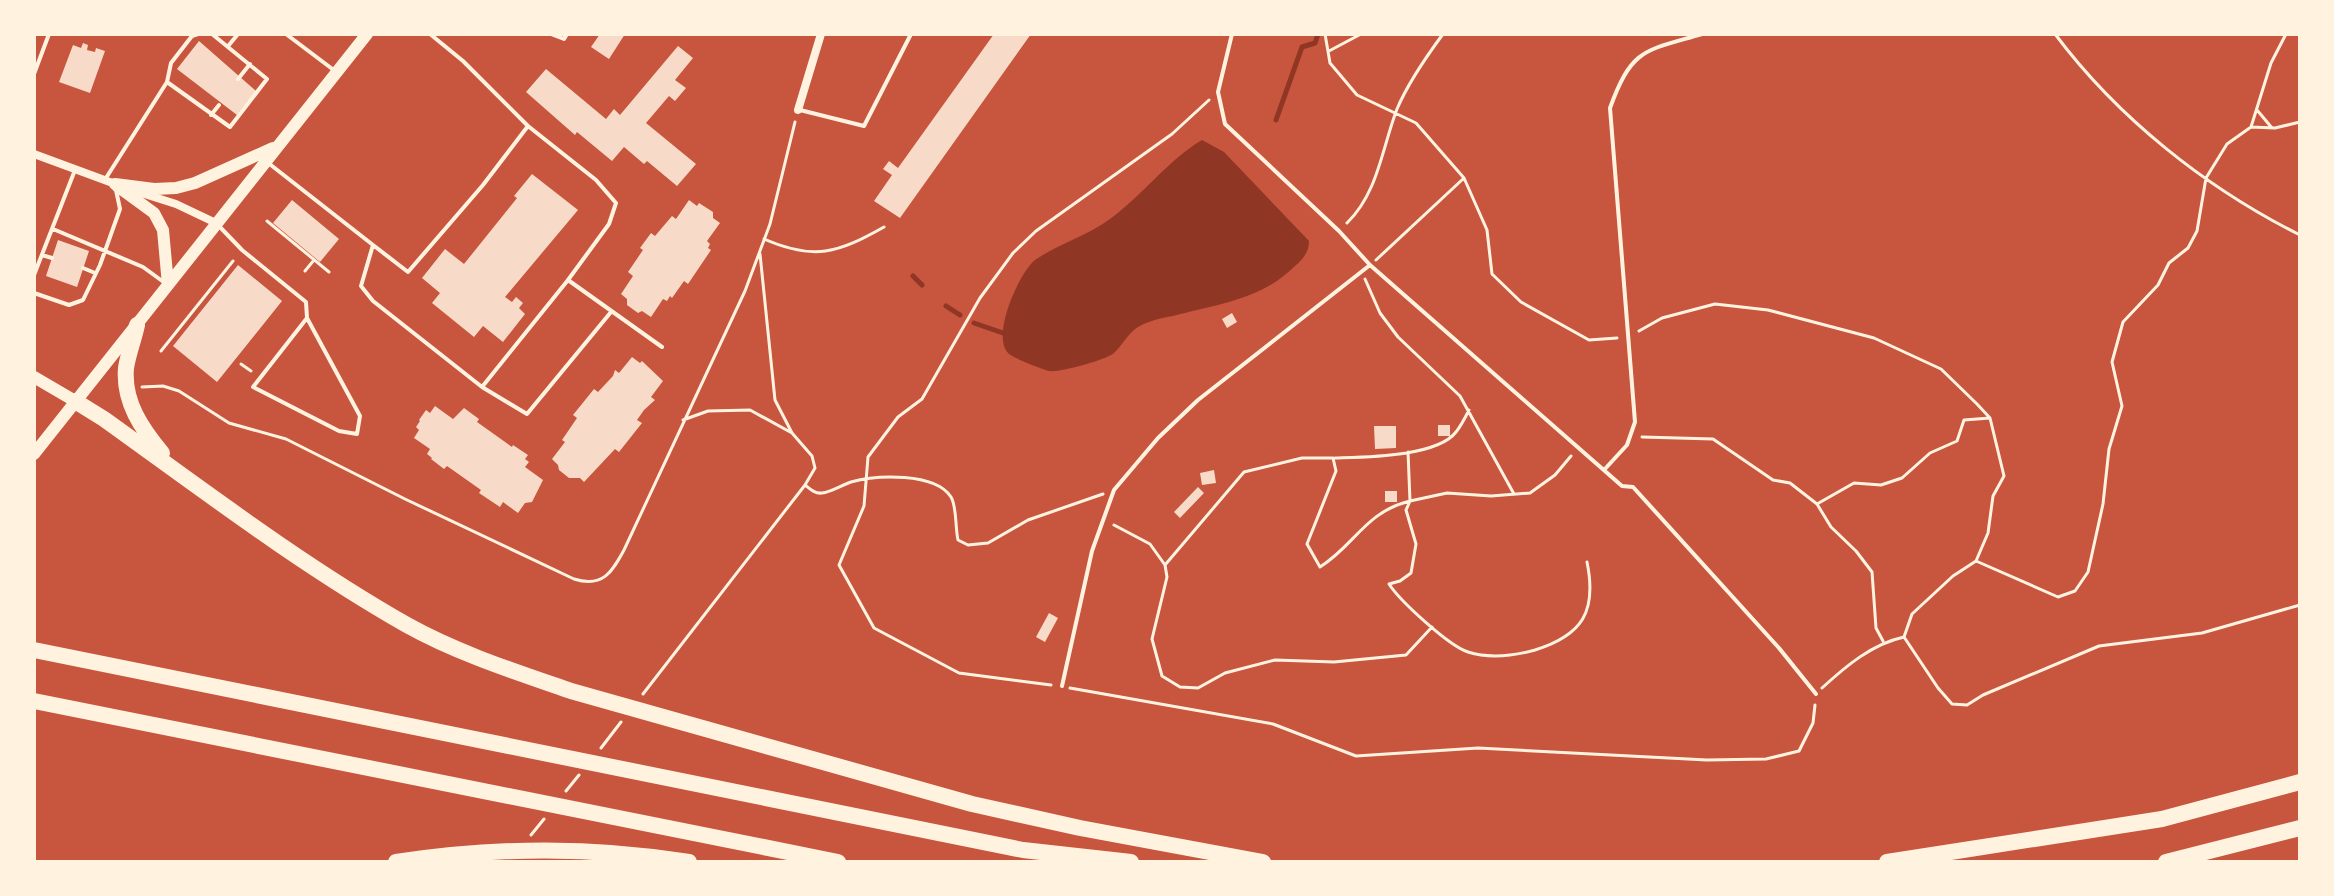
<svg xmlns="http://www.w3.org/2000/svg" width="2334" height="896" font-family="'DM Sans',sans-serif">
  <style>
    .water { fill: #8f3625 }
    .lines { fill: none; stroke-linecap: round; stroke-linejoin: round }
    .stream { stroke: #8f3625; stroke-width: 5 }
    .building { fill: #f7dbc8 }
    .path { stroke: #fff3e0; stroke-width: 3 }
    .service { stroke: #fff3e0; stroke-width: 4 }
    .minor { stroke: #fff3e0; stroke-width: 8 }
    .secondary { stroke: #fff3e0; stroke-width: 12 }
    .motorway { stroke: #fff3e0; stroke-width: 16 }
  </style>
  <rect width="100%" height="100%" fill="#c8553d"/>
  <!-- water -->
  <path class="water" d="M1202 140 1224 152 1309 241C1309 252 1303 259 1295 266 1261 300 1217 304 1173 316 1161 318 1148 321 1138 327 1128 333 1122 346 1113 354 1104 360 1059 373 1049 371 1042 369 1014 358 1009 354 990 337 1019 273 1035 260 1058 244 1087 236 1110 219 1143 195 1167 161 1202 140Z"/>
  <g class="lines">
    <!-- stream -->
    <path class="stream" d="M1276 120 1302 47 1315 43 1318 34
      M913 276 922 285
      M946 306 960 315
      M974 323 1003 333"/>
  </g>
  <!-- building -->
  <path class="building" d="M600 34H625L609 59 591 47Z
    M994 34H1031L900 218 874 201 892 175 883 169 889 161 898 168Z
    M199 41 256 91 237 115 177 69Z
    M83 43 88 45 87 50 95 52 96 48 105 51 90 93 59 82 73 45 81 48Z
    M678 46 693 58 675 80 686 88 675 101 669 96 646 123 696 164 677 186 647 161 644 164 624 147 612 161 577 132 575 135 526 92 546 69 606 119 614 109 620 115Z
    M532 174 578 210 505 297 512 302 516 297 523 303 519 308 525 314 503 342 483 326 474 337 432 303 440 293 422 278 445 249 464 264 517 198 514 196Z
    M292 200 339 239 320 262 273 223Z
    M689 200 697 206 699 203 713 212V218L720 223 707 241 710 244 708 248 711 250 688 284 684 281 672 298 670 296 667 301 663 299 651 317 642 311 638 313 627 305V299L621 294 633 276 628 272 643 250 640 248 651 233 655 236 672 216 676 219Z
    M58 240 89 251 77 287 46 276Z
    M238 265 282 301 217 382 173 346Z
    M1232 313 1237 322 1227 328 1222 319Z
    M632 357 640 363 642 361 663 381 651 397 655 400 644 410 637 420 642 423 619 452 615 449 584 482 580 478H569L559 470 558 465 552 459 565 442 562 440 577 418 573 415 594 389 598 392 613 376 615 370 619 373Z
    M435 406 453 419 464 408 479 419 477 422 512 447 513 445 528 455 525 459 529 462 525 467 543 480 532 502 525 503 518 513 503 502 500 507 479 493 481 490 447 466 444 469 431 459 432 458 427 454 430 449 414 438 419 430 416 427 420 421 419 420 426 410 430 413Z
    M1438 425H1450V436H1438Z
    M1374 426H1396V448L1375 449Z
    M1214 470 1216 483 1202 485 1200 473Z
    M1198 487 1204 493 1180 518 1174 512Z
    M1385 491H1397V502H1385Z
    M1049 613 1058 618 1045 642 1036 637Z"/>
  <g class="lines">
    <!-- path -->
    <path class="path" d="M1325 34 1330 63 1357 95 1416 123 1464 178 1487 230 1492 274 1521 302 1589 340 1617 338
      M2055 34C2118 118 2206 188 2300 235
      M1329 51 1361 34
      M2257 110 2272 128
      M2251 127 2271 63 2286 34
      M267 221 329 272
      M1347 223C1378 193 1382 148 1397 109 1408 83 1426 57 1443 34
      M764 239C814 261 838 253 884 227
      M760 254 775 400 792 433 812 456 815 468 805 485C810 489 815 494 822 493 831 492 842 485 851 482 876 475 935 472 951 497 957 507 955 527 958 540L968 545 988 543 1028 520 1103 494
      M1376 260 1464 178
      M305 271 314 260
      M1365 279 1380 313 1398 337 1460 396 1514 494
      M1639 331 1662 318 1715 304 1768 310 1874 338 1941 369 1977 404 1990 418 2004 476 1993 496 1988 533 1976 561 2058 597 2075 591 2088 572 2103 504 2109 449 2122 406 2112 362 2123 322 2158 285 2169 263 2188 248 2197 231 2206 178 2227 144 2251 127 2275 128 2300 122
      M161 351 233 261
      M241 364 251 371
      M142 387 163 386 179 391 229 423 286 439 405 499 574 579C603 588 612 572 624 550L745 291 770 224 795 122
      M683 420 708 411 750 410 792 433
      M1642 437 1713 439 1773 480 1790 483 1817 504 1831 527 1856 551 1872 572 1876 628 1883 641
      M1571 456 1555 475 1530 493 1491 496 1447 493 1410 501 1406 510 1416 544 1411 573 1400 581 1389 584C1400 601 1449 646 1468 652 1490 659 1513 656 1535 650 1583 635 1597 611 1587 562
      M1335 458C1364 457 1437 457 1456 432 1461 426 1465 418 1469 410
      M1817 504 1854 483 1881 485 1902 478 1930 453 1957 441 1964 420 1990 418
      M1114 525 1150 544 1165 565 1167 577 1152 639 1162 676 1180 687 1198 688 1225 673 1275 660 1334 662 1406 655 1432 627
      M1165 565 1244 472 1302 458H1333L1336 471 1307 544 1320 567C1355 545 1365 512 1410 501L1408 452
      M1904 637 1912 614 1953 576 1976 561
      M1051 685 959 673 874 628 839 565 864 506 868 457 898 417 922 399 980 298 1013 253 1036 231 1172 134 1209 100
      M1070 688 1273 724 1356 756 1478 748 1707 760 1766 759 1799 751 1813 723 1815 705
      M1822 688C1846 666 1872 644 1904 637L1938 688 1952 704 1967 705 1983 695 2099 646 2202 633 2300 605
      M643 694 805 485
      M601 748 621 722
      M566 791 579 775
      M531 835 544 819"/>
    <!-- service -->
    <path class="service" d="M286 34 335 71
      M430 34 463 61 528 126 596 180 616 203 609 224 568 280 482 387
      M551 34 564 39 567 34
      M1232 34 1218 92 1225 124 1339 231 1370 265 1622 486 1633 487 1779 648 1816 694
      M229 45 238 34
      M34 74 49 34
      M238 79 250 64
      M167 82 230 127 267 79 212 34
      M800 110 864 126 911 34
      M211 115 219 105
      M267 162 373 245 361 286 373 301 482 387 527 414 611 312
      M106 178 167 82 171 63 192 36 198 34
      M219 226 242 250 306 302 307 318 253 387 339 431 357 434 360 416 307 318
      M53 229 143 267 165 283
      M373 245 408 272 483 185 528 126
      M42 255 52 258
      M83 268 95 273
      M34 275 75 170
      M568 280 662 347
      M34 293 69 305 83 300 100 265 120 209 116 190
      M1604 470 1627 445 1635 422 1610 108C1632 48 1644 51 1702 34
      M1062 686 1092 551 1114 490 1158 438 1198 400 1370 265"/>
    <!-- minor -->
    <path class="minor" d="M798 110 821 34
      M34 154 118 185
      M135 191 176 204 216 223"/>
    <!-- secondary -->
    <path class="secondary" d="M115 184 154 189 176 188 195 183 273 148
      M117 186 154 213 163 230 168 285
      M34 377 75 401
      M34 454 367 34"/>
    <!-- motorway -->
    <path class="motorway" d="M137 325C134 339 128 354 126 368 123 402 142 429 162 453
      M75 401 104 419C203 490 300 564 407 625 457 653 516 672 571 691L972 804 1080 828 1263 862
      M34 650 1023 850 1131 862
      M34 701 838 862
      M396 862C494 847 591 846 689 862
      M1887 862 2162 819 2300 782
      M2166 862 2300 828"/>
  </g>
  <!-- border -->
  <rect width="2334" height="896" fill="none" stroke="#fff3e0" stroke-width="72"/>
</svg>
